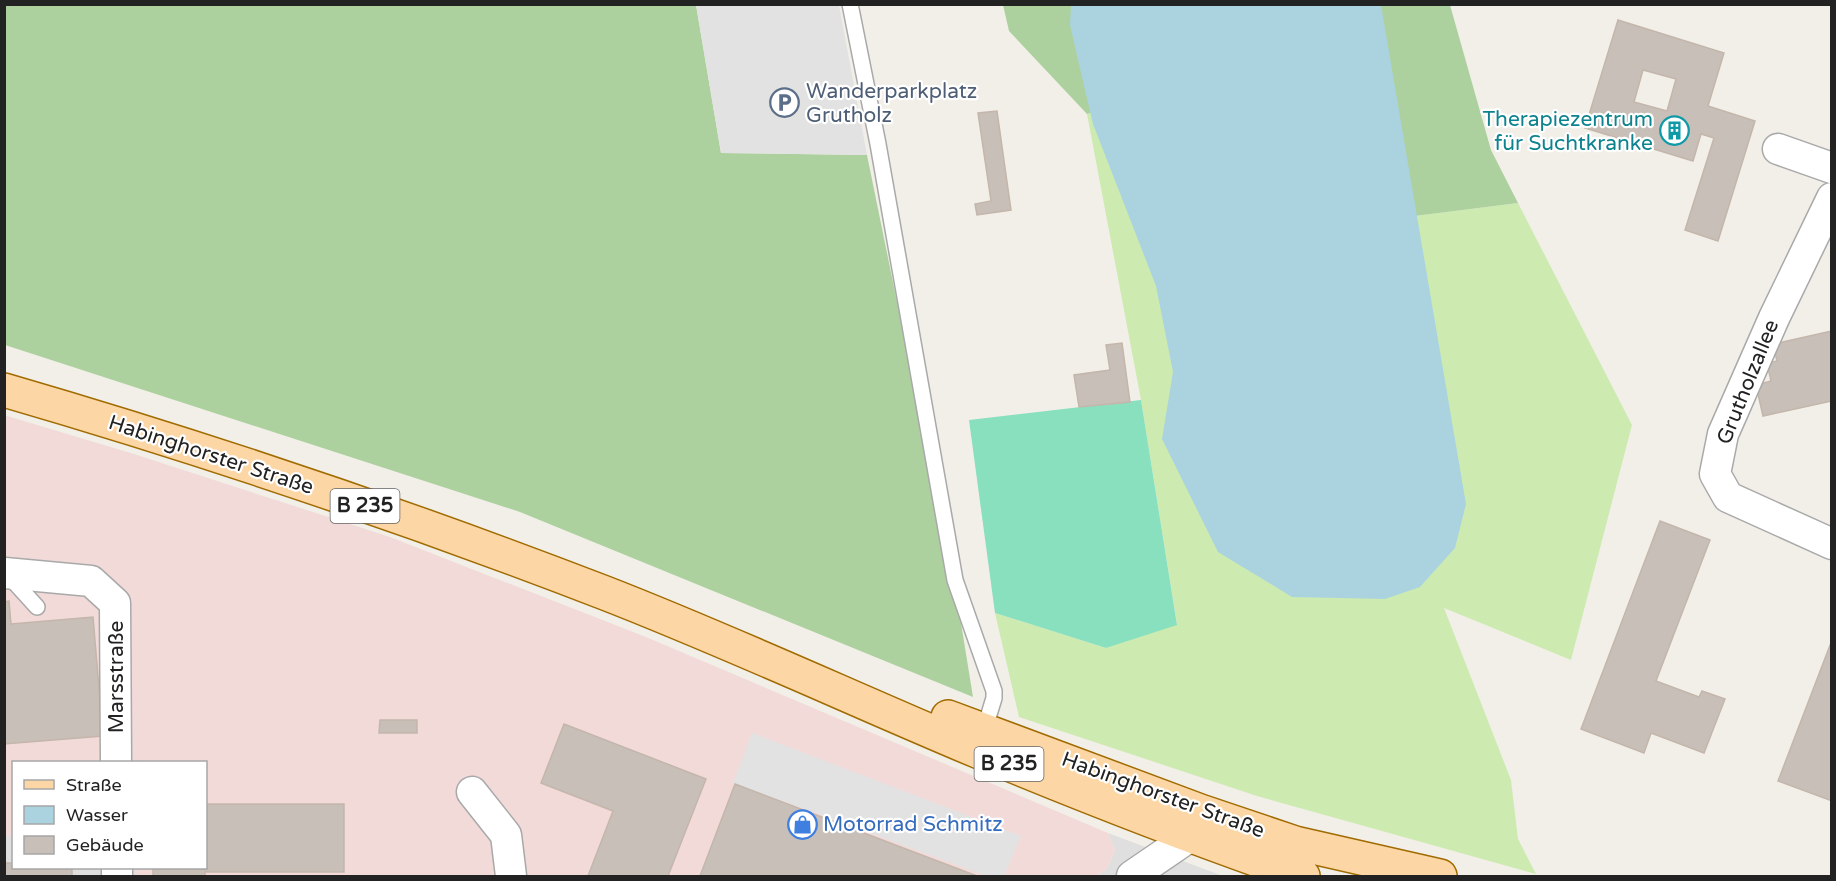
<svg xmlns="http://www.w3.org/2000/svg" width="1836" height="881" font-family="'Varela Round',sans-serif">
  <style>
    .residential { fill: #e0dfdf }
    .commercial { fill: #f2dad9 }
    .grass { fill: #cdebb0 }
    .forest { fill: #add19e }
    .pitch { fill: #88e0be }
    .parking { fill: #e2e2e2 }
    .water { fill: #aad3df }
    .building { fill: #c7bfb8; stroke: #c4b6ab; stroke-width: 1.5; fill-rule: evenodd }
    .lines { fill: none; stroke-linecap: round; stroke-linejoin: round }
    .service-casing { stroke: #a9a9a9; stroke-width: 18 }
    .minor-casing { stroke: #a9a9a9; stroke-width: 33 }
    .primary-casing { stroke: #a06b00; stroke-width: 36 }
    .service { stroke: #fff; stroke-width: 15 }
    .minor { stroke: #fff; stroke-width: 30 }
    .primary { stroke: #fcd6a4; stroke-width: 33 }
    .labels { text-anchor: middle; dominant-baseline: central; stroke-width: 4.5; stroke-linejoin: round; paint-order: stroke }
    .shield { fill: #fff; stroke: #646464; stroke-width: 1.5 }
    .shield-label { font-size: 20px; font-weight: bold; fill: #222 }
    .service-label { font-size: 21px; fill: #4e5e75; stroke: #fff; text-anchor: start }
    .culture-label { font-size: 21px; fill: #0d838f; stroke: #fff; text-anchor: end }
    .street-label { font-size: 21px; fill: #222; stroke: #fff }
    .shop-label { font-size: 21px; fill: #366cbe; stroke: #fff; text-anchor: start }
  </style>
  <rect width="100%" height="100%" fill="#f2efe9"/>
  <!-- residential -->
  <path class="residential" d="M1108 833 1223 876H1097L1107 869 1115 850Z
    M13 835 14 868H135V876H5L4 836Z"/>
  <!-- commercial -->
  <path class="commercial" d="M4 415 134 454 390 537 646 637 1108 833 1115 850 1107 869 1097 876H135V868H206V762H14L13 835 5 836Z"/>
  <!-- grass -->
  <path class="grass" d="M1329 39 1391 219 1518 203 1632 425 1571 660 1444 608 1511 780 1518 839 1536 874 1257 796 1019 717 995 613 1106 648 1177 624 1141 400 1087 114Z"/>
  <!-- forest -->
  <path class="forest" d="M5 5H696L721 153 867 155 955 586 973 697 520 512 5 345Z
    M1003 5H1450L1491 150 1518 203 1391 219 1328 39 1087 114 1009 31Z"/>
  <!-- pitch -->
  <path class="pitch" d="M1141 400 1177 625 1106 648 995 613 969 420Z"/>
  <!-- parking -->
  <path class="parking" d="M696 5H839L867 155 721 153Z
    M752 733 1021 836 1004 876H987L733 783Z"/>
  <!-- water -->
  <path class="water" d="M1071 5H1381L1466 504 1455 548 1420 587 1385 599 1292 597 1218 552 1162 439 1173 372 1156 286 1093 124 1070 25Z"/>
  <!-- building -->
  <path class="building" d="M1618 20 1724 53 1708 106 1755 121 1718 241 1685 230 1714 138 1701 134 1693 161 1585 128ZM1643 70 1676 79 1667 111 1634 102Z
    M997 111 1011 210 977 215 975 204 991 201 978 113Z
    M1832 331V401L1763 416 1756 385 1771 381 1767 363 1777 361 1773 344Z
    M1122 343 1130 402 1079 407 1074 375 1110 370 1106 345Z
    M1660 521 1710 540 1656 681 1699 697 1702 691 1725 699 1704 753 1651 733 1644 753 1581 729Z
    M9 601 11 624 93 617 103 736 4 744V602Z
    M1832 640V801L1778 781Z
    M380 720H417V733H379Z
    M564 724 706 779 668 876H588L613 811 541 783Z
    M735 784 977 876H700Z
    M206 804H344V872H205V876H153V868H206Z
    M4 863H14V868H72V876H4Z"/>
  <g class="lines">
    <defs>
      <path id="service" d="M850 4 878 144 955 580 994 691V698L983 734
        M7 574 37 607"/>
      <path id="minor" d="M1778 149 1832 168
        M1832 198 1774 318 1723 434 1715 474 1728 497 1832 544
        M5 573 91 581 115 603 116 762
        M472 792 506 835 511 876
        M117 868V876
        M1132 876 1189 837"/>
      <path id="primary" d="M4 390C207 449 408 517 605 593 731 642 853 699 977 751 1085 796 1193 838 1303 876
        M948 717 1203 812 1295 843 1440 876"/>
    </defs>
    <!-- service casing -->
    <use href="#service" class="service-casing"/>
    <!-- minor casing -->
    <use href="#minor" class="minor-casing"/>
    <!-- primary casing -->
    <use href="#primary" class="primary-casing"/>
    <!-- service -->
    <use href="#service" class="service"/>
    <!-- minor -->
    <use href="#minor" class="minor"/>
    <!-- primary -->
    <use href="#primary" class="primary"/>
  </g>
  <!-- icons -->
  <defs>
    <symbol id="parking-ring" viewBox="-11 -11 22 22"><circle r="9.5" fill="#fff" stroke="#5c6f8a" stroke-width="1.5"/><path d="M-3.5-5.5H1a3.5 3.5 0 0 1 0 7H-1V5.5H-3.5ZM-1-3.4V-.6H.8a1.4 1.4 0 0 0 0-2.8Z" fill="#5c6f8a"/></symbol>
    <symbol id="building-ring" viewBox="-11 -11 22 22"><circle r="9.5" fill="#fff" stroke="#0f9aa8" stroke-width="1.5"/><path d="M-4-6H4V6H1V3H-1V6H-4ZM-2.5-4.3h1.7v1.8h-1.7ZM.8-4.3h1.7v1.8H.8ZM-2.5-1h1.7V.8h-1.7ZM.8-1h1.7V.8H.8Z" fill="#0f9aa8"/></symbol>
    <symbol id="shop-ring" viewBox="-11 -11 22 22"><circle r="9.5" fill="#fff" stroke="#3f7fe0" stroke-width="1.5"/><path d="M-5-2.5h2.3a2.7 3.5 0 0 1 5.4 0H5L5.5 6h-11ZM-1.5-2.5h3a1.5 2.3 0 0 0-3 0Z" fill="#3f7fe0"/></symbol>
  </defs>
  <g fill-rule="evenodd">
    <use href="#parking-ring" x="768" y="86" width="33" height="33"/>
    <use href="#building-ring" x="1658" y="114" width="33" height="33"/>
    <use href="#shop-ring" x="786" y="808" width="33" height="33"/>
  </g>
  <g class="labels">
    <!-- shield labels -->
    <g class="shield">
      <rect x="330.5" y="489" width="69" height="34" rx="4.5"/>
      <rect x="974.5" y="747" width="69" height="34" rx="4.5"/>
    </g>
    <g class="shield-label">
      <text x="365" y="506">B 235</text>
      <text x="1009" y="764">B 235</text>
    </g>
    <!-- service labels -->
    <g class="service-label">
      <text x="806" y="91">Wanderparkplatz<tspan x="806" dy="24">Grutholz</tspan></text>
    </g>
    <!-- culture labels -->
    <g class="culture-label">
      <text x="1653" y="119">Therapiezentrum<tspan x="1653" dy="24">für Suchtkranke</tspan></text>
    </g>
    <!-- street labels -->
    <g class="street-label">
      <text transform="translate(1748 382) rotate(-68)">Grutholzallee</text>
      <text transform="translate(211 455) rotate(18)">Habinghorster Straße</text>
      <text transform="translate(116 677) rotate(-90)">Marsstraße</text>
      <text transform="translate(1163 795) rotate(20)">Habinghorster Straße</text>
    </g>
    <!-- shop labels -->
    <g class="shop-label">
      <text x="823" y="824">Motorrad Schmitz</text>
    </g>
  </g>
  <!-- border -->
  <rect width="1836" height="881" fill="none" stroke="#222222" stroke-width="12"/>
  <!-- legend -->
  <rect x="12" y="761" width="195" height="108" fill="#ffffff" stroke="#a7a7a7" stroke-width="1.5"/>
  <rect x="24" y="780" width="30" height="9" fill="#fcd6a4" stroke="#a7a7a7" stroke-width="1.5"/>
  <text x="66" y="791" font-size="18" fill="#222222">Straße</text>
  <rect x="24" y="806" width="30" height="18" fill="#aad3df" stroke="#a7a7a7" stroke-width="1.5"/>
  <text x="66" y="821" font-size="18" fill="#222222">Wasser</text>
  <rect x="24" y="836" width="30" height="18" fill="#c7bfb8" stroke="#a7a7a7" stroke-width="1.5"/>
  <text x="66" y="851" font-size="18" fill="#222222">Gebäude</text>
</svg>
